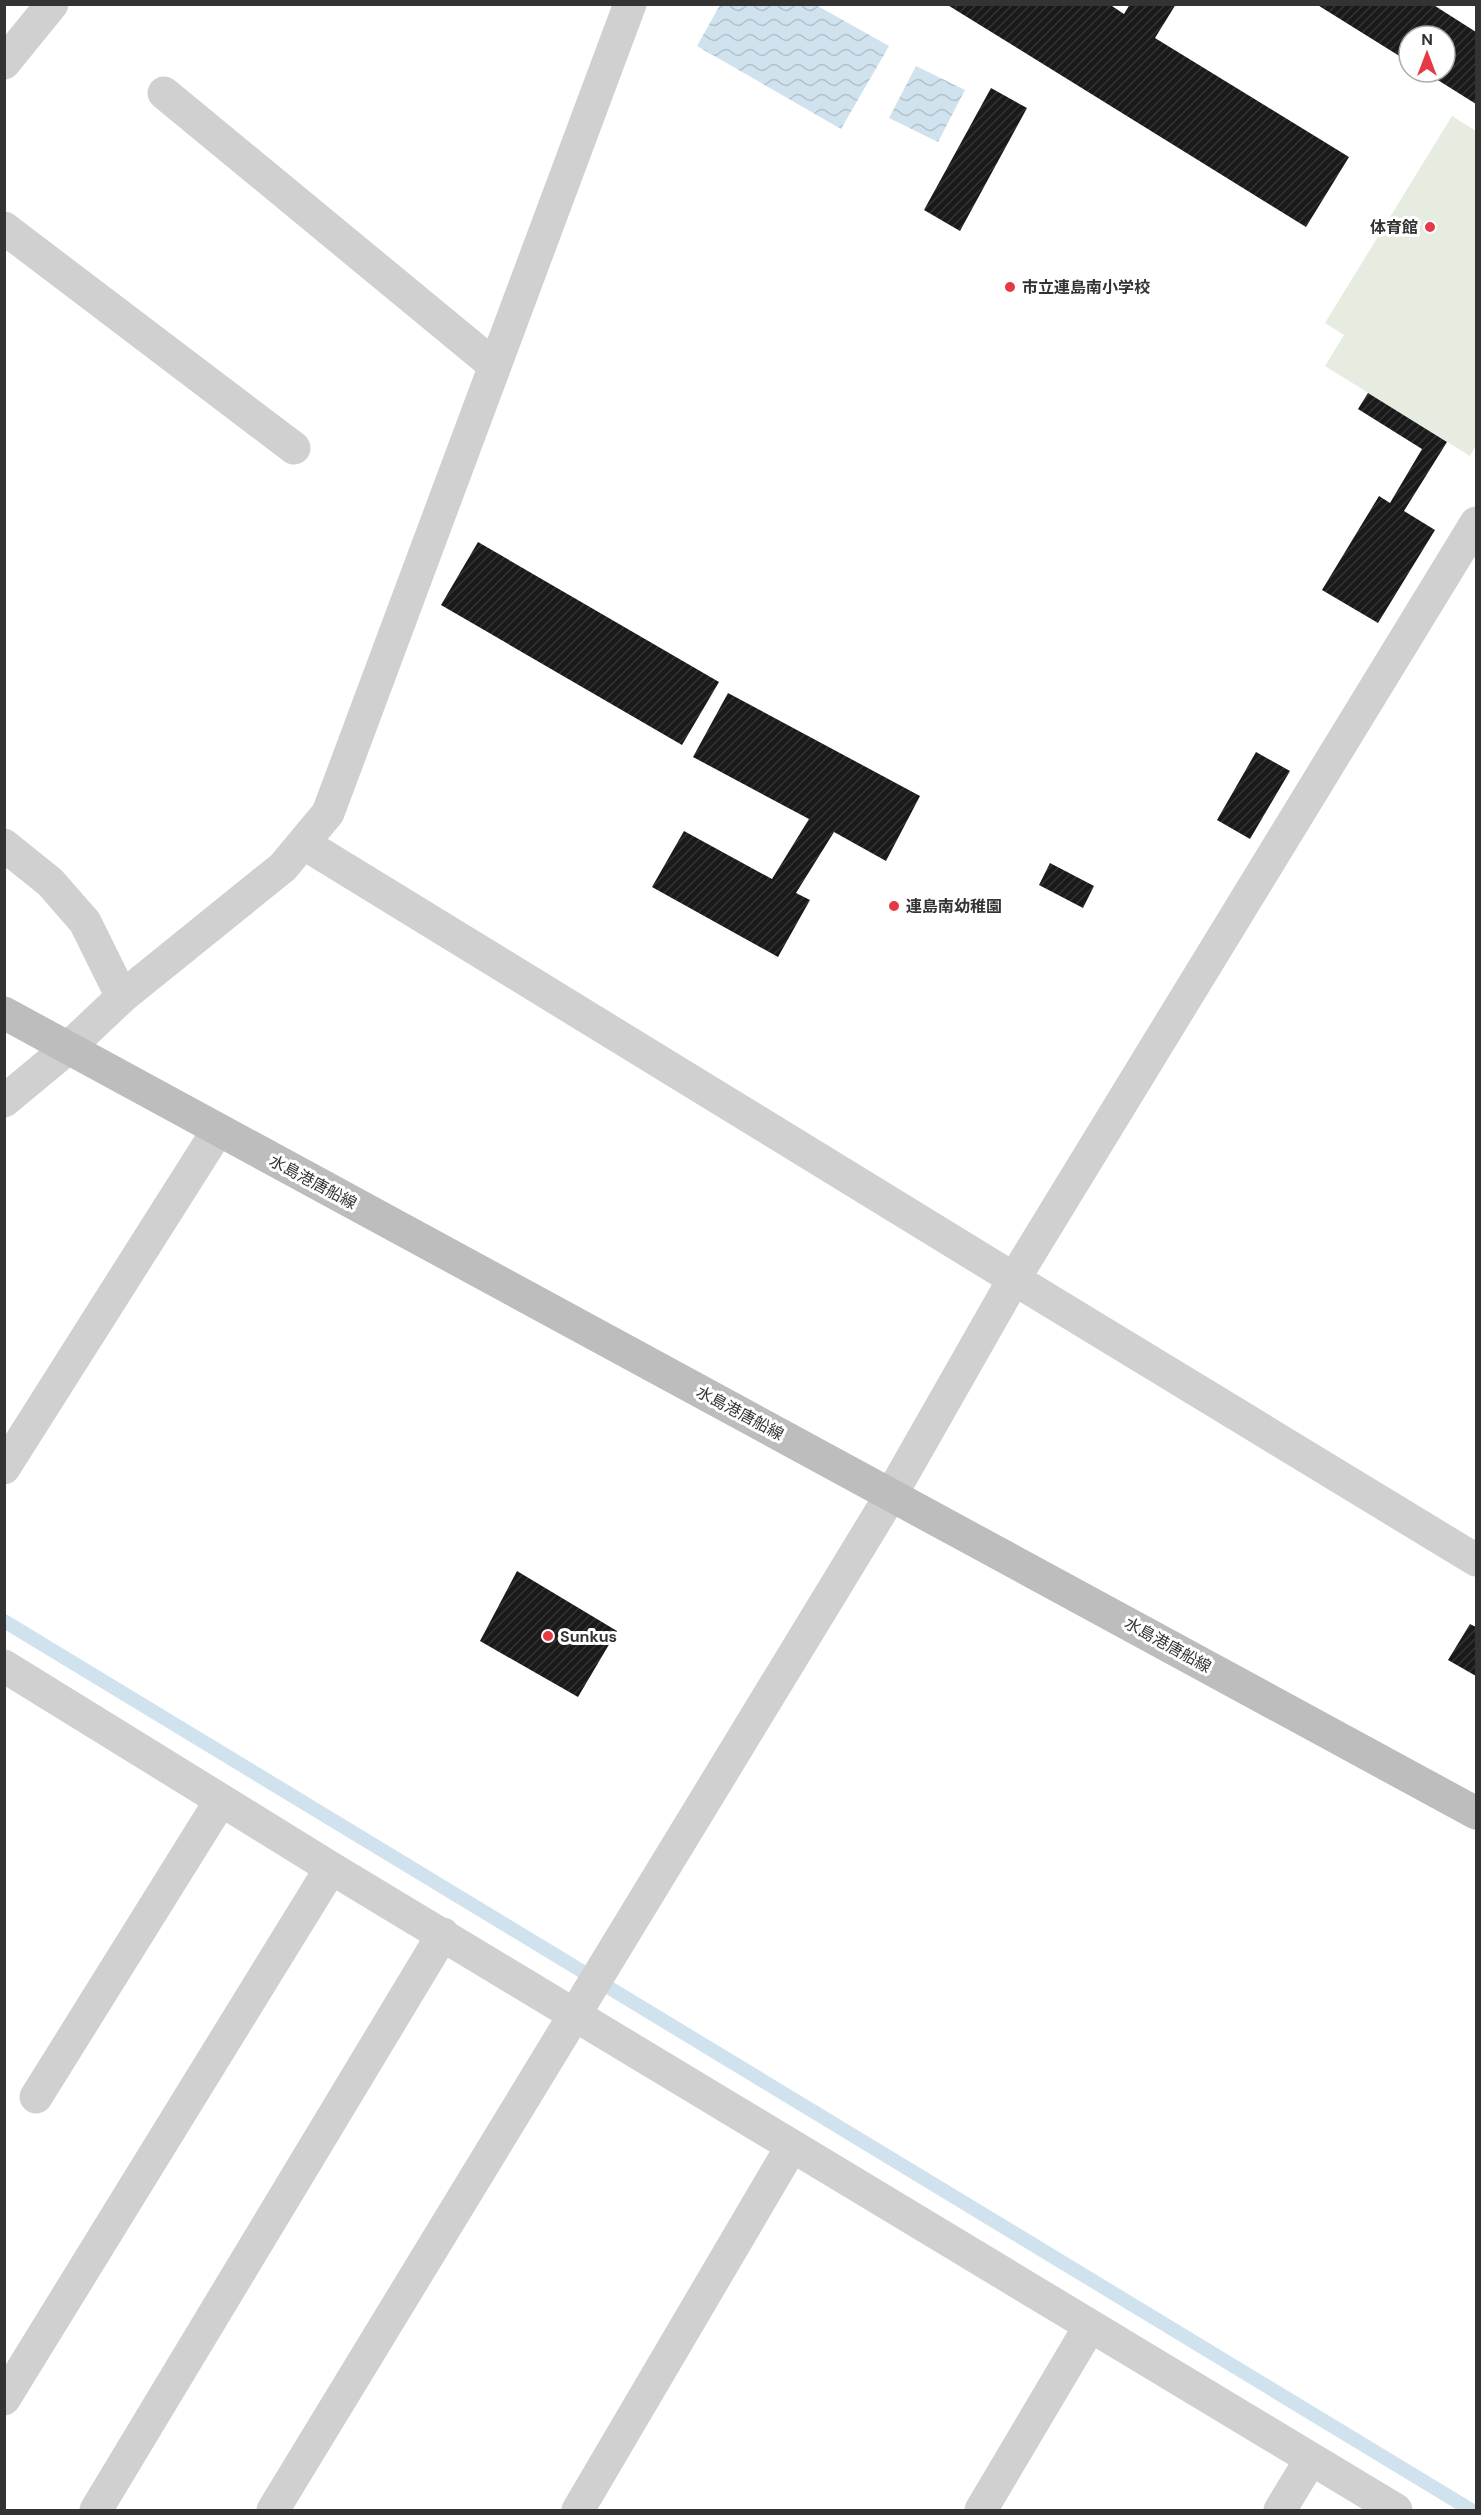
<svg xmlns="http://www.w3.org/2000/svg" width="1481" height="2515" font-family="'DM Sans','Noto Sans JP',sans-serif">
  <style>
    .pitch { fill: #e6ecdf }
    .water { fill: url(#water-waves) }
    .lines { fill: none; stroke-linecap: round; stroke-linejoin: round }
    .stream { stroke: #cfe2ee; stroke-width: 14 }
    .building { fill: url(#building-hatch) }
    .street { stroke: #d0d0d0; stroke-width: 33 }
    .secondary { stroke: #bdbdbd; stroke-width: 33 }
    .poi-dot { fill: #e63946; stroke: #fff; stroke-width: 2 }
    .labels { text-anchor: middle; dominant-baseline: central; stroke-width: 6; stroke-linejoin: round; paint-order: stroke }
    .poi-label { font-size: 16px; font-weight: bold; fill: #333; stroke: #fff; text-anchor: start }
    .street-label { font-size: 16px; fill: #333; stroke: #fff }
  </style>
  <defs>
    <pattern id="water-waves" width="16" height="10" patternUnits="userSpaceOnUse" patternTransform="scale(1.5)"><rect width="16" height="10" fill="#cfe2ee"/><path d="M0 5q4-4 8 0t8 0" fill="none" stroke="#b2c2cd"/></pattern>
    <pattern id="building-hatch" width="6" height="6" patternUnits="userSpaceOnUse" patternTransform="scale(1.5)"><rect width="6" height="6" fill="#1a1a1a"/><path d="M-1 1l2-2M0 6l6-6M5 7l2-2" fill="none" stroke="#333"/></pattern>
  </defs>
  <rect width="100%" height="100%" fill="#fff"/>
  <!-- pitch -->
  <path class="pitch" d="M1452 116 1476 131V445L1470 456 1325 366 1344 335 1325 323Z"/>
  <!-- water -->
  <path class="water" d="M720 5H816L889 46 841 129 697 46Z
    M916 66 965 90 938 142 889 118Z"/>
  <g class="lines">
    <!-- stream -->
    <path class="stream" d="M4 1621 1471 2510"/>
  </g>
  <!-- building -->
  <path class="building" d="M946 4H1109L1124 14 1130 4H1176L1155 38 1349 157 1306 227Z
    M1316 4H1432L1476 32V104L1425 72H1445V36H1409V62Z
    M991 88 1027 108 960 231 924 210Z
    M1368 393 1447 442 1404 511 1435 530 1378 623 1322 590 1379 496 1390 503 1422 449 1358 409Z
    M478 542 719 682 682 745 441 605Z
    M728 693 920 796 886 861 834 832 796 893 810 900 778 957 652 887 684 831 772 879 809 819 693 757Z
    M1256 752 1290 771 1250 839 1217 820Z
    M1050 863 1094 886 1083 908 1039 885Z
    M517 1571 617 1631 578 1697 480 1641Z
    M1470 1624 1476 1627V1676L1448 1660Z"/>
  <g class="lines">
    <!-- street -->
    <path class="street" d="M4 63 52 4
      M164 93 495 366
      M4 228 294 448
      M303 843 1014 1279 1476 1560
      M4 845 50 882 85 922 122 997
      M4 1101 68 1048 122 997 283 867 328 813 630 4
      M4 1468 218 1130
      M4 1666 331 1868 1396 2510
      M36 2097 221 1800
      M4 2399 331 1868
      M96 2510 443 1934
      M273 2510 891 1495 1014 1279 1476 523
      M578 2510 792 2146
      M981 2510 1090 2326
      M1280 2510 1311 2459"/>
    <!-- secondary -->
    <path class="secondary" d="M4 1013 1476 1813"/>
  </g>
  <!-- markers -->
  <g class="poi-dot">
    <circle cx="1430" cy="227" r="6"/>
    <circle cx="1010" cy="287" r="6"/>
    <circle cx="894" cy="906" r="6"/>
    <circle cx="548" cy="1636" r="6"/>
  </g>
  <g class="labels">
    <!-- poi labels -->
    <g class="poi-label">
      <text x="1418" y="227" text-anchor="end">体育館</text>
      <text x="1022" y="287">市立連島南小学校</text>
      <text x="906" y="906">連島南幼稚園</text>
      <text x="560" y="1636">Sunkus</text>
    </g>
    <!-- street labels -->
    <g class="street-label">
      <text transform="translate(313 1182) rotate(28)">水島港唐船線</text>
      <text transform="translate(740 1413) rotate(28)">水島港唐船線</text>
      <text transform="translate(1168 1645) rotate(29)">水島港唐船線</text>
    </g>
  </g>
  <!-- border -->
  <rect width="1481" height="2515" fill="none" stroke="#333333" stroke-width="12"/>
  <!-- north arrow -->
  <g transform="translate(1427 54)"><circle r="28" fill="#ffffff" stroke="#adadad" stroke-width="1.5"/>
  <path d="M0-4.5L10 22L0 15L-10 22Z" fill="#e63946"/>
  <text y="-9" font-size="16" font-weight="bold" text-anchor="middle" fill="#333333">N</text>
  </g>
</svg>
